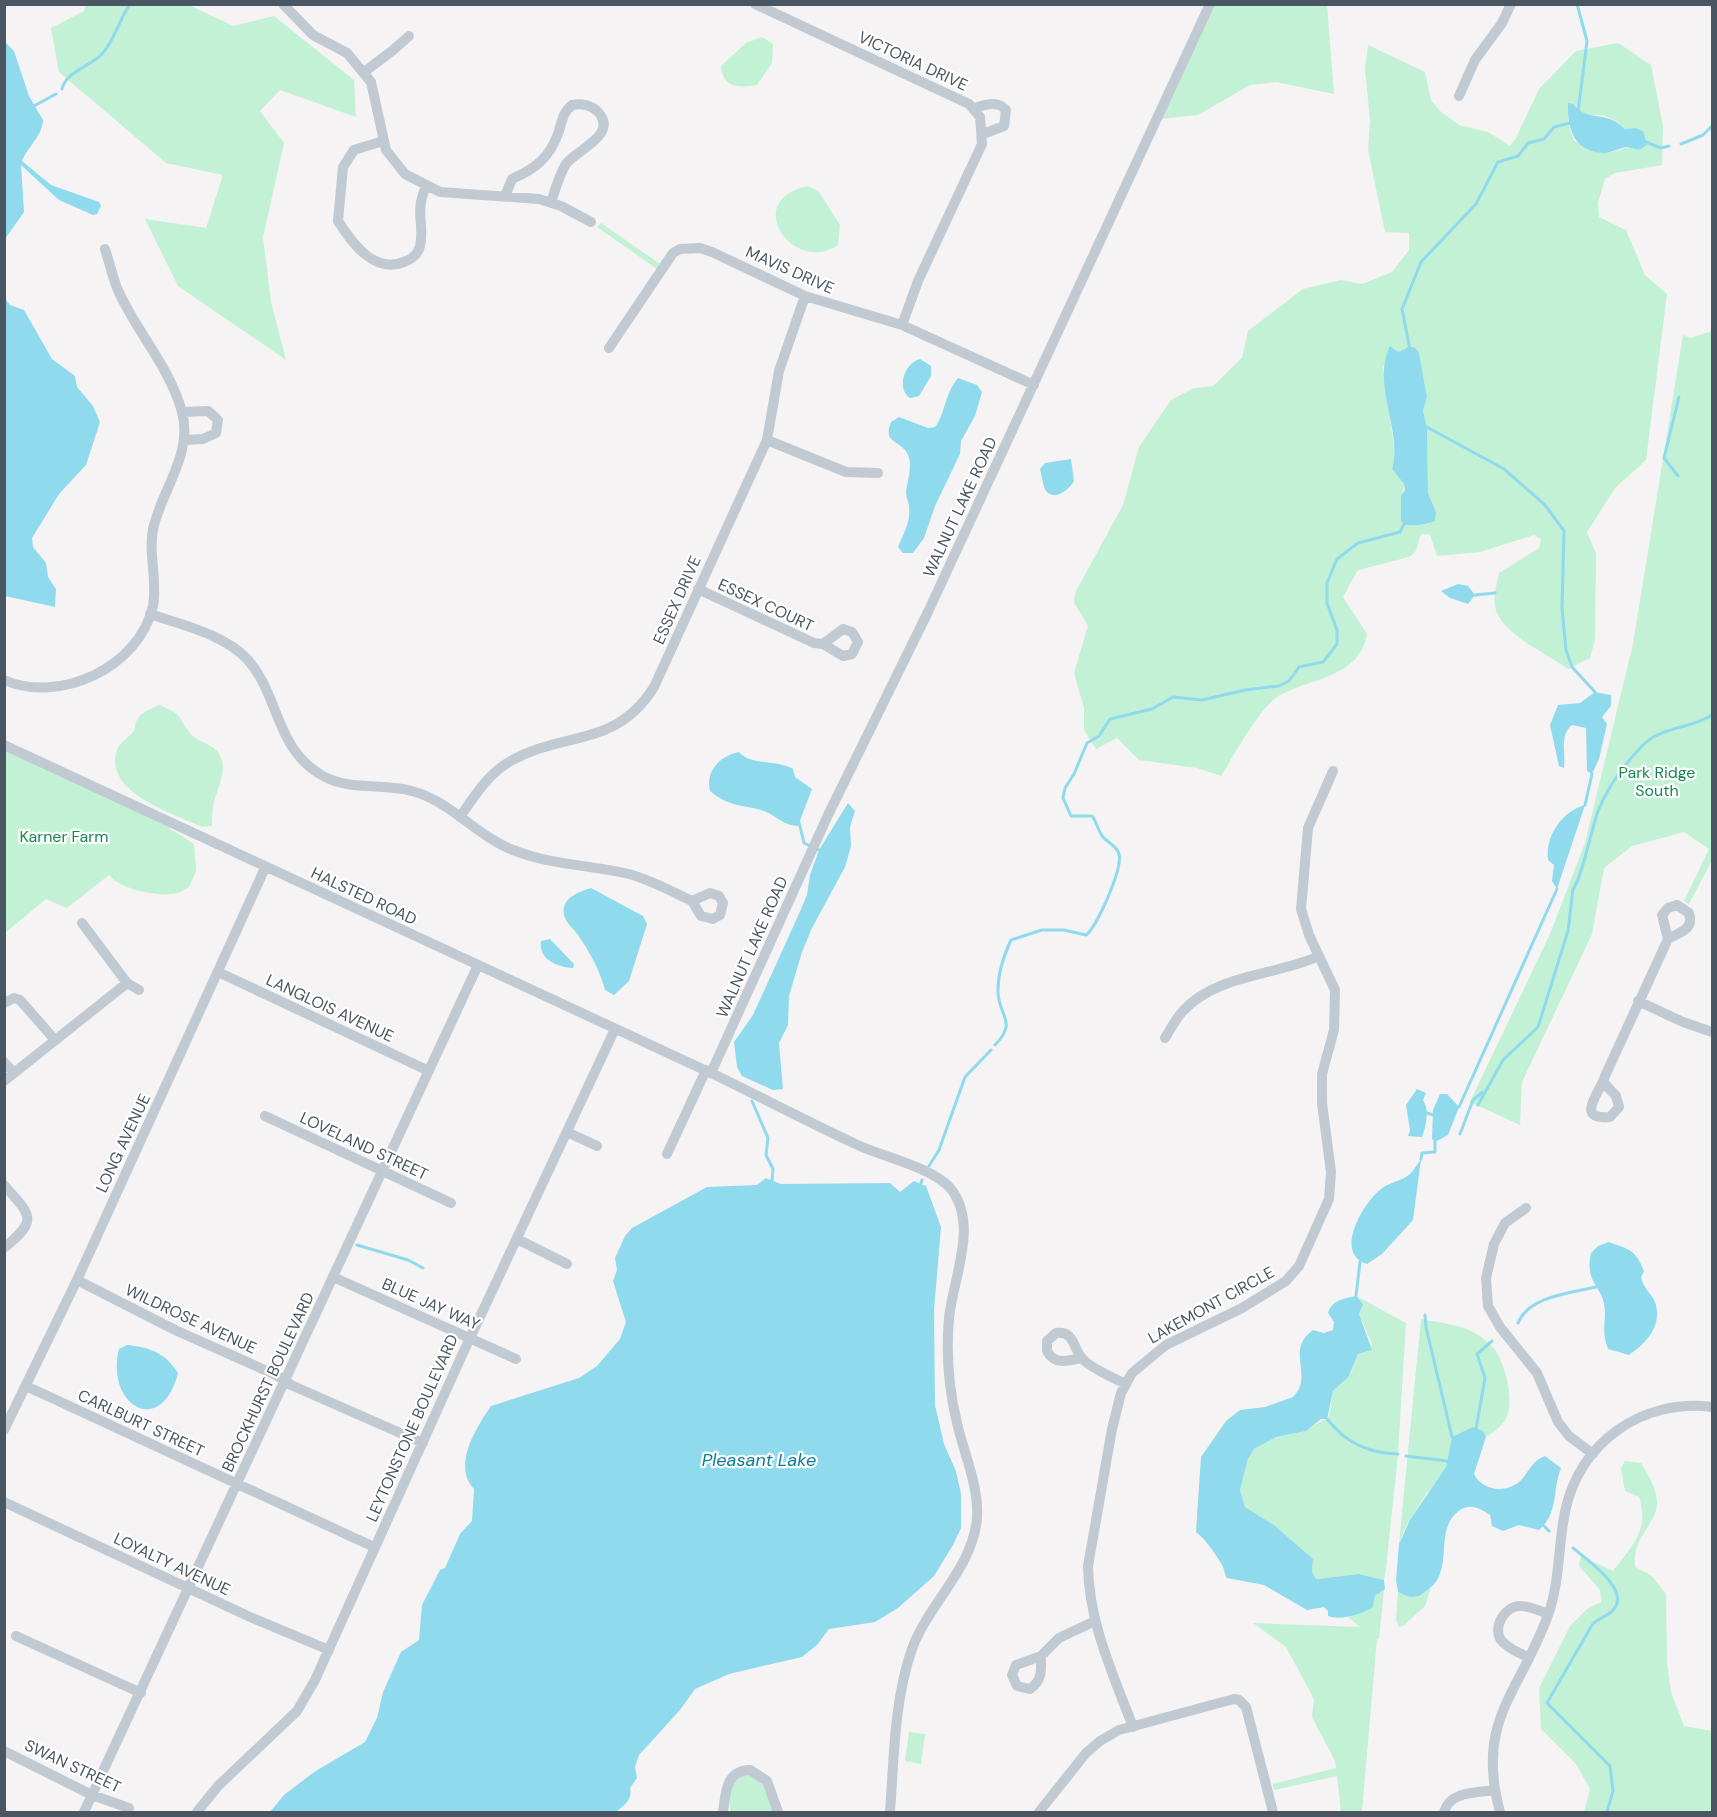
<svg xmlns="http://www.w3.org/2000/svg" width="1717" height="1817" font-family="'DM Sans',sans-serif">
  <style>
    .green { fill: #c3f1d5; fill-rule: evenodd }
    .water { fill: #90daee }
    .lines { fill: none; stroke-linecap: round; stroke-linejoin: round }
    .stream { stroke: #90daee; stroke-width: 3 }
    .minor { stroke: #c1cad2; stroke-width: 10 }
    .labels { text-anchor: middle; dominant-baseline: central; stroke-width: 4.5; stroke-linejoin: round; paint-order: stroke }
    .street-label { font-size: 16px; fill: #4a5661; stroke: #fff }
    .park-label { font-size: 16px; fill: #17864f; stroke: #fff }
    .water-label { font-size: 18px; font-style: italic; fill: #0c7c9b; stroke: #fff }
  </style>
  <rect width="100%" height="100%" fill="#f5f3f3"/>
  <!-- green -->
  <path class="green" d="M86 4 189 5 233 26 274 16 354 80 356 117 280 90 260 111 284 143 263 237 271 302 286 360 178 286 145 219 206 228 223 175 166 163 59 72 51 28 84 11Z
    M1214 5H1327L1334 94 1276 82 1250 85 1198 115 1161 119Z
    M762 37 773 44 772 63 757 85C739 88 722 88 721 66L746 43Z
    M1618 43 1651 65 1663 126 1662 165 1615 173 1605 179 1598 203 1599 217 1626 230 1645 275 1667 294 1646 460 1615 488 1587 532 1596 554 1595 640 1590 658 1568 669C1547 654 1498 632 1495 606 1493 595 1497 584 1499 573L1539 548 1541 539 1534 535 1480 552 1437 556 1430 535 1422 534C1416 541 1420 549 1412 555 1407 559 1369 566 1357 571L1343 597 1367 634C1359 679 1310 677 1277 697 1259 709 1233 757 1221 776L1197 768 1139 760 1117 738 1096 749 1084 730V708L1074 673 1088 626 1074 602 1075 593 1123 505 1139 447 1171 400 1194 388 1213 386 1242 358 1248 331 1303 289 1341 280 1362 284 1392 272 1409 250V233L1385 232 1368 150 1370 120 1365 69 1368 45 1425 72 1431 100 1440 111 1459 125 1488 132 1510 146 1516 138 1539 89 1576 51ZM1568 104 1586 116C1602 113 1614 117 1625 129L1635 128 1647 145 1641 149 1629 147 1612 152 1574 141 1569 126ZM1394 348 1399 352 1419 353 1427 397 1423 411 1427 428 1428 493 1436 512 1428 524 1412 526 1401 511 1404 484 1392 469 1395 454 1383 367Z
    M808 186 819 192 840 225 838 245C794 276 740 200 808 186Z
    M601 223 660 264 657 269 597 227Z
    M1712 331V860L1689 904 1684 901 1709 849 1684 832 1632 846 1604 868 1592 934 1522 1082 1520 1125 1470 1102 1550 934 1585 843 1633 644 1683 335 1690 338Z
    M159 705C183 715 176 714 189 732 195 741 209 743 216 750 232 767 215 790 213 807 212 813 212 820 212 826L202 827C173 813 103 793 117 750 119 743 127 739 132 733 136 729 134 725 137 720 141 712 151 709 159 705Z
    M5 743 175 823 169 828 194 844 196 871 189 887C184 890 178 894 172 894 154 896 120 889 109 875L67 908 46 899 5 933Z
    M1356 1296 1406 1323 1398 1454 1386 1569 1384 1580 1359 1574 1316 1579 1312 1572 1313 1559 1274 1525 1245 1507 1240 1490 1248 1459 1254 1449 1276 1437 1302 1432 1329 1417 1333 1391 1351 1373 1358 1354 1370 1351 1372 1344 1359 1314 1363 1304Z
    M1421 1319C1438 1323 1460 1324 1475 1333 1482 1337 1491 1344 1496 1351 1505 1366 1515 1401 1506 1418 1502 1426 1494 1432 1486 1437L1482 1431 1452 1437 1446 1467 1438 1481 1426 1494 1403 1532 1399 1544Z
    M1625 1461 1641 1463C1648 1475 1656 1487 1657 1502 1657 1526 1631 1536 1635 1567L1652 1576 1666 1594 1667 1663 1671 1692 1684 1726 1712 1731V1812H1584L1590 1789 1576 1764 1541 1729 1539 1688 1570 1626 1587 1609 1601 1602 1600 1590 1579 1566 1581 1556 1613 1571C1632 1546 1650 1530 1639 1497L1625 1491 1621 1468Z
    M1431 1587 1425 1606 1403 1626 1399 1627 1396 1620 1398 1592C1413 1598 1419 1596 1431 1587Z
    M1384 1590 1379 1639 1377 1638 1362 1812H1341L1337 1776 1274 1790 1273 1784 1336 1768 1335 1761 1312 1717 1314 1699 1286 1647 1253 1623 1360 1627 1348 1617 1373 1607 1375 1596Z
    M909 1732 925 1734 921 1764 905 1761Z
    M746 1775H752L765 1786 773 1812H730C730 1796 728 1781 746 1775Z"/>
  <!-- water -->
  <path class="water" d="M5 42 14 51 29 96 43 120C42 137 28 146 22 161L51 185 99 202 101 206 97 214 93 215 59 200 21 165 24 212 5 239Z
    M1568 103 1573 104C1587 123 1606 109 1625 129L1635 128 1643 131 1647 145 1641 149C1635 150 1633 148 1628 147 1620 147 1612 153 1604 153 1574 152 1567 129 1568 103Z
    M4 297 10 305 24 310 52 359 75 376 77 387 93 406 100 422 86 465 59 494 32 538 33 547 46 563 48 577 56 589 55 607 5 596Z
    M1390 346 1399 352 1410 346 1415 348 1419 353 1427 397 1423 411 1427 428 1428 493 1436 512 1435 521C1425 525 1413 527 1403 524L1401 521V496L1405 490 1404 484 1392 469C1403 430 1371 385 1390 346Z
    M920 359 931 366V376L919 396 910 398C896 389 904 363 920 359Z
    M958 378 977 385 982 392 975 416 961 441 960 454 935 506 924 538 913 553H903L898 547C903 535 911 521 909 507 909 502 906 497 906 493 907 481 913 467 908 455 901 439 882 445 891 422L899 417 928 428 935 427C945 415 944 395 958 378Z
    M1071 459 1074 481C1070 488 1057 501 1047 492 1043 489 1042 475 1040 469L1045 463Z
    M1458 584 1468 586 1475 595 1468 604 1450 598 1441 591Z
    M1595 692 1611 695V706L1602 717 1607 724 1599 759 1592 774 1587 771 1586 728 1572 725C1559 736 1566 752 1564 768L1559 766 1550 725 1558 705 1580 703Z
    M739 752C751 766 776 759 793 769L795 777 812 789 798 826C782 825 777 816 764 811 743 804 730 808 710 791 705 771 720 756 739 752Z
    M848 803 855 811 850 827 851 846 845 867 812 928 802 952 789 996 788 1025 779 1043 783 1089 773 1090 742 1076 737 1067 734 1042 753 1015 798 916 807 895 810 875 819 850Z
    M1585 805 1557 889 1552 881 1554 865 1548 860C1545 835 1563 811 1585 805Z
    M591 888 643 916 647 924 629 981 614 995 605 990C600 970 589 951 578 935 574 929 565 922 564 915 561 898 578 892 591 888Z
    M550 939 574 964 573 968C557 967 538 959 541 941Z
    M1417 1089 1426 1093 1423 1100C1430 1111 1426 1126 1422 1137L1408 1136 1410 1130 1406 1105Z
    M1440 1094H1447L1459 1107 1448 1135 1435 1142 1432 1139 1433 1110Z
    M1421 1159 1413 1220 1382 1254 1367 1264C1333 1254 1363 1203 1381 1189 1389 1182 1403 1181 1410 1174 1414 1170 1418 1163 1421 1159Z
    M766 1178 781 1184 890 1183 900 1192 914 1181 926 1186 941 1227 934 1310 935 1405 944 1444 956 1471 961 1494V1528L953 1545 934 1576 898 1608 875 1622 829 1629 817 1645 802 1657 729 1674 695 1689 680 1710 639 1755 635 1767 637 1778 630 1788C633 1800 623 1806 616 1812H270L284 1795 314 1772 365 1742 377 1718 383 1692 401 1652 419 1640 422 1605 440 1570 445 1568 460 1534 472 1521 474 1489C452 1466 476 1428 491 1406L579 1378 597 1366 620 1339 626 1322 613 1281 617 1270 615 1258 625 1236 632 1228 707 1187 757 1185Z
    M1609 1242C1630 1250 1635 1249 1644 1271L1641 1277C1643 1288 1651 1293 1655 1302 1663 1326 1646 1343 1629 1355L1608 1349C1602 1334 1605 1325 1605 1311 1604 1285 1584 1285 1591 1253L1598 1246Z
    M1356 1296 1363 1304 1359 1314 1372 1350 1358 1354 1349 1376 1333 1391 1327 1419H1321L1306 1431 1276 1437 1254 1449 1248 1459 1240 1490 1245 1507 1274 1525 1313 1559 1312 1572 1316 1579 1359 1574 1384 1580 1385 1589 1375 1596 1373 1607C1363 1614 1340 1621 1328 1616V1611L1324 1607 1307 1610 1264 1585 1227 1578C1224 1574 1225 1570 1222 1565 1215 1553 1206 1540 1196 1532L1201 1457 1226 1421 1240 1410 1265 1407 1293 1397C1315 1375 1284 1351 1313 1330L1324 1333 1333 1330 1334 1322 1328 1313C1333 1299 1343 1299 1356 1296Z
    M127 1345C149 1347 166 1353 178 1373 161 1439 105 1405 119 1349Z
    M1473 1427 1483 1431 1486 1437 1474 1474C1482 1490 1504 1494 1519 1482 1529 1473 1531 1461 1545 1456L1561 1468C1552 1490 1559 1513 1539 1530L1519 1525 1503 1531 1492 1526 1490 1515C1480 1508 1471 1503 1460 1510 1437 1527 1449 1553 1439 1576 1436 1585 1426 1591 1419 1596L1410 1597 1398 1592 1396 1580 1399 1544 1410 1520 1446 1467 1452 1437Z"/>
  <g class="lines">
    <!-- stream -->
    <path class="stream" d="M1577 4 1587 41 1578 112
      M62 89C66 72 90 66 101 55 114 42 119 20 130 4
      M34 106 56 94
      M1646 142 1661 148 1669 146
      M1681 144 1703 135 1712 126
      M1410 350 1402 309 1421 262 1476 204 1498 162 1518 156 1528 143 1544 139 1554 127 1570 123
      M1425 426 1504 469 1545 505 1564 531 1562 608 1566 650 1572 667 1595 692
      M1678 476 1664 458 1679 397
      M1475 595 1495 593
      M1585 805 1592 774
      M799 822 804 843 819 850
      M995 1045C1019 1021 997 1015 998 990 998 973 1004 955 1011 940L1042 930H1064L1086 935C1097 927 1123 868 1119 854 1117 846 1108 843 1103 837 1098 831 1097 822 1092 816H1071L1063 798 1065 788 1074 774 1087 743 1099 736 1110 719 1152 709 1173 697 1202 700 1245 690 1279 686 1289 681 1299 667 1323 662 1337 644V630L1327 603V583L1337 559 1358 543 1400 532 1405 522
      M752 1101 768 1138 766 1155 773 1169 772 1181
      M1478 1105 1503 1060 1538 1027 1568 931 1573 889C1581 881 1592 827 1598 811 1607 788 1625 764 1642 746 1661 726 1691 729 1712 715
      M1459 1107 1557 889
      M1427 1113 1433 1115
      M1460 1134 1473 1100 1483 1092
      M1421 1159 1422 1153 1435 1152V1142
      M929 1166 939 1150 965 1077 991 1050
      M921 1183 922 1180
      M357 1245 408 1260 423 1268
      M1356 1296 1360 1262
      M1425 1315 1426 1327 1452 1437
      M1518 1323C1529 1296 1571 1293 1596 1287
      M1327 1419C1346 1443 1368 1453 1398 1454
      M1476 1429 1485 1378 1477 1354 1492 1341
      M1406 1456 1447 1461
      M1544 1526 1549 1531
      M1573 1548C1587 1560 1630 1589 1614 1609 1608 1617 1599 1617 1592 1625L1547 1703 1610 1766 1613 1791 1607 1812"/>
    <!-- minor -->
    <path class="minor" d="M283 4 313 35 347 53 371 82 386 150 405 174 440 192 539 199 561 206 591 222
      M755 4 969 104 980 117 982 144 918 281 902 325
      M364 72 392 51 409 36
      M1459 96 1475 60 1502 23 1511 4
      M974 108C985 105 997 100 1006 110L1004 126 983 134
      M383 141 354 150 343 167 338 221C352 243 374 274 404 262 412 259 418 255 420 246 425 224 414 214 426 186
      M505 196 512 179C535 169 549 158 558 134 562 122 562 113 572 105 581 103 591 105 598 112 619 135 576 150 566 164 559 175 555 190 551 203
      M609 348 673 253 680 249 700 248 712 252 805 296 902 325 1034 385
      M182 412 208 411 218 420 216 433 203 439 185 440
      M767 440 846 472 878 473
      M698 589 814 643 823 644 843 656 852 654 858 642 852 632 843 629 823 644
      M150 614C182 625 224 634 248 660 280 697 275 749 323 776 350 791 383 783 412 791 450 801 477 836 513 850 550 865 591 865 629 874 651 880 671 891 692 901
      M4 680C59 704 139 668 153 606 158 579 147 551 154 525 164 487 193 452 182 412 170 367 135 330 117 288 112 275 109 261 105 249
      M4 745 711 1073
      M460 817C473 798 488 774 509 762 564 730 615 749 654 687L767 440 779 371 805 296
      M710 893 719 896 723 903 720 915 713 919 701 916 692 901Z
      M1677 905 1689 913C1694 930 1680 932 1668 939L1662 915 1668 908Z
      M218 972 429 1071
      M127 983 139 990
      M1638 1001 1683 1022 1712 1032
      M4 1003 14 998 20 1000 55 1040
      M1165 1038C1171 1029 1176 1018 1183 1011 1217 974 1275 976 1319 956
      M4 1062 14 1073
      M4 1081 127 983 82 923
      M1604 1083 1616 1096 1619 1107 1610 1117C1572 1121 1603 1088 1605 1076L1668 939
      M265 1116 451 1203
      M567 1132 597 1146
      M667 1154 706 1070
      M4 1185C31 1216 39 1219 4 1248
      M1526 1208 1505 1223 1494 1244 1486 1278 1488 1306 1500 1327 1537 1373 1558 1422 1569 1436 1593 1454
      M517 1239 567 1264
      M333 1277 516 1359
      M77 1280 175 1330 276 1375 291 1385 423 1443
      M1081 1358C1068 1361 1054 1365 1047 1351V1341L1056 1333C1074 1331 1072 1345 1081 1357 1087 1366 1115 1379 1126 1384
      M26 1386 374 1547
      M4 1430 77 1280 265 868
      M4 1502 250 1617 329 1650
      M16 1636 141 1693
      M1041 1656C1041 1669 1043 1680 1030 1689L1017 1686 1012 1675 1016 1665 1041 1656 1059 1638 1095 1621
      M1529 1658C1520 1653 1508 1649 1501 1640 1492 1626 1506 1605 1521 1606 1530 1606 1540 1611 1548 1614
      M1133 1727C1113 1674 1089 1623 1088 1566L1112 1429 1121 1393 1132 1373 1166 1345 1242 1308 1286 1281 1299 1266 1329 1199 1331 1172 1322 1103V1074L1334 1030 1335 990 1309 935 1301 909 1308 828 1333 771
      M4 1751 92 1795 129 1808
      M84 1812 478 965
      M197 1812 218 1786 297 1711 315 1680 463 1353 615 1029
      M723 1812C726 1793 725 1771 750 1770L767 1781 778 1812
      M890 1812C894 1759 894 1700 912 1649 928 1604 973 1568 977 1518 979 1486 964 1454 957 1423 949 1390 946 1352 949 1318 953 1278 979 1225 951 1189 934 1168 884 1157 860 1146 810 1123 761 1097 711 1073L828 815 927 614 1210 4
      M1039 1812 1086 1753 1100 1741 1119 1730 1234 1699 1239 1700 1246 1707 1273 1812
      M1444 1812C1450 1791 1476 1793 1495 1790
      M1500 1812C1475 1720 1520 1693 1548 1615 1560 1582 1558 1546 1565 1512 1579 1442 1643 1398 1712 1407"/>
  </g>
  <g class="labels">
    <!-- street labels -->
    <g class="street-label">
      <text transform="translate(913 61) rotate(25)">VICTORIA DRIVE</text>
      <text transform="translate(790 270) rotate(24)">MAVIS DRIVE</text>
      <text transform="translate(960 507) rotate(-65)">WALNUT LAKE ROAD</text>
      <text transform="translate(677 600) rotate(-66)">ESSEX DRIVE</text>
      <text transform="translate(766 605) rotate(25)">ESSEX COURT</text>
      <text transform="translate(364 896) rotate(25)">HALSTED ROAD</text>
      <text transform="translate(752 947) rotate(-66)">WALNUT LAKE ROAD</text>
      <text transform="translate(330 1008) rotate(25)">LANGLOIS AVENUE</text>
      <text transform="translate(123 1143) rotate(-65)">LONG AVENUE</text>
      <text transform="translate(364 1146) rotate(25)">LOVELAND STREET</text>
      <text transform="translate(431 1304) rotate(24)">BLUE JAY WAY</text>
      <text transform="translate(1211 1305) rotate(-29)">LAKEMONT CIRCLE</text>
      <text transform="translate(191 1319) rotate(25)">WILDROSE AVENUE</text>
      <text transform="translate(268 1382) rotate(-65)">BROCKHURST BOULEVARD</text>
      <text transform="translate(141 1423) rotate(25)">CARLBURT STREET</text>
      <text transform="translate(412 1428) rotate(-66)">LEYTONSTONE BOULEVARD</text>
      <text transform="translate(172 1564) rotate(25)">LOYALTY AVENUE</text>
      <text transform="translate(73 1766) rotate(25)">SWAN STREET</text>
    </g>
    <!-- park labels -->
    <g class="park-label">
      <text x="1657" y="772">Park Ridge<tspan x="1657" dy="18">South</tspan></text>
      <text x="64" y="836">Karner Farm</text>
    </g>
    <!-- water labels -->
    <g class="water-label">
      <text x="759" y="1460">Pleasant Lake</text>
    </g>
  </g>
  <!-- border -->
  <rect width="1717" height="1817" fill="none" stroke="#4a5661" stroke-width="12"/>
</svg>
